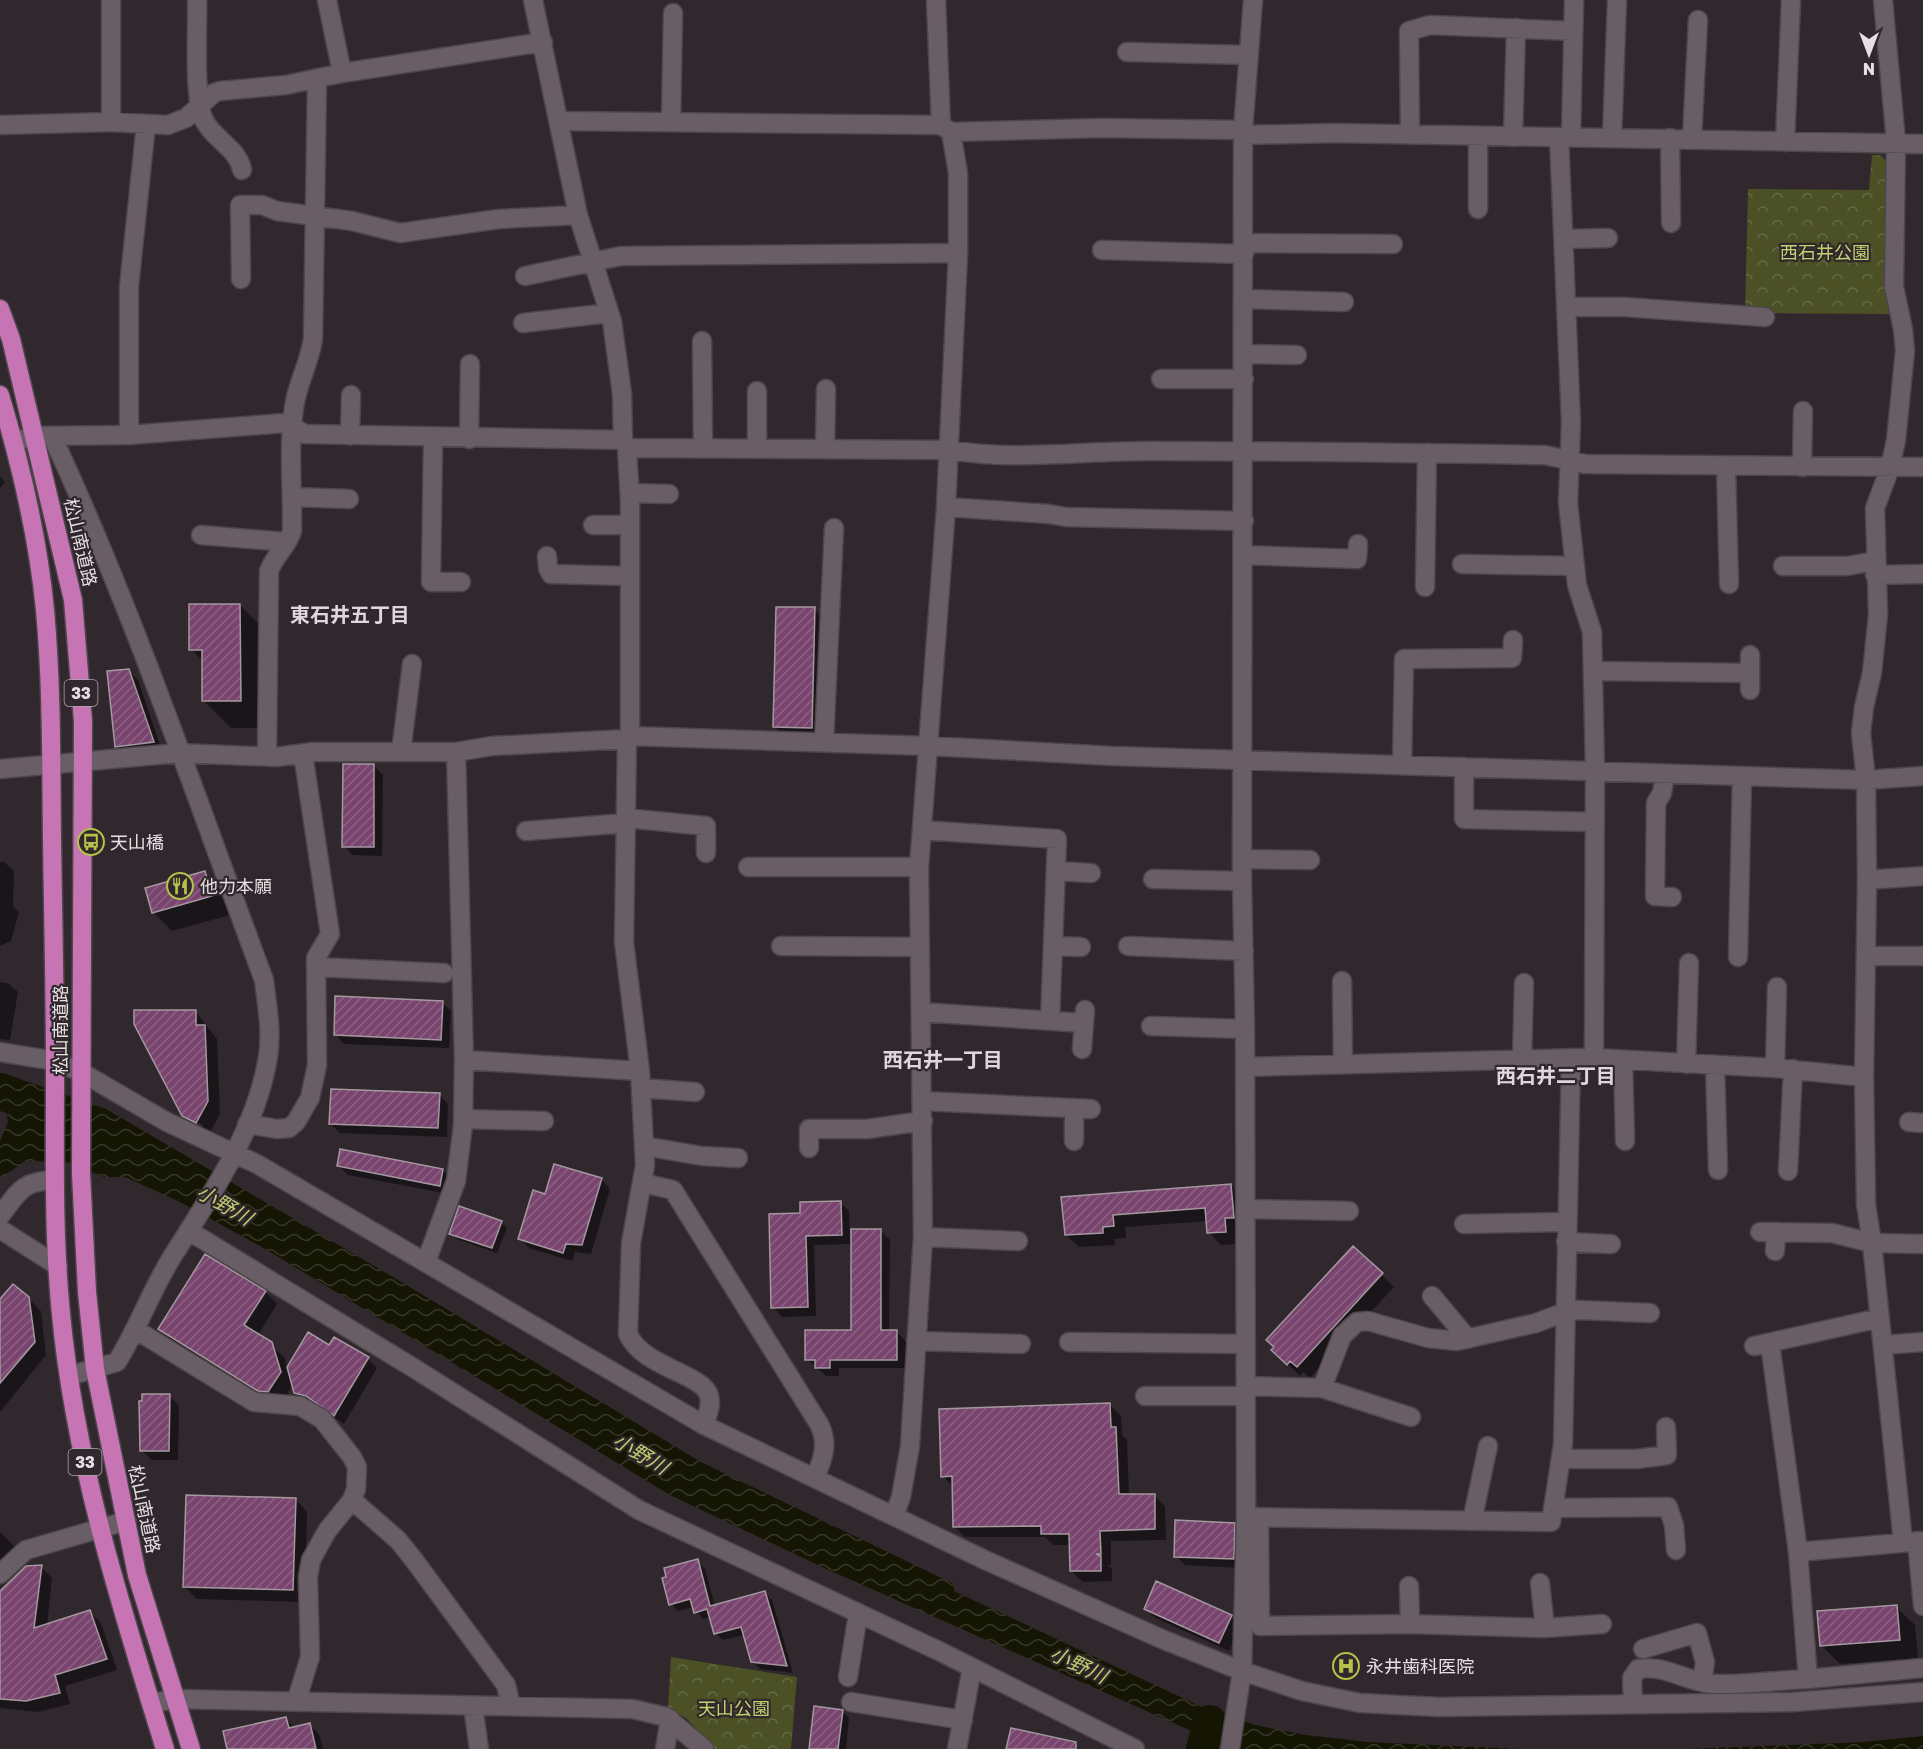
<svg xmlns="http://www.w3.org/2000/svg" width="1923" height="1749" font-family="'Golos Text','Noto Sans JP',sans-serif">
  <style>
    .park { fill: url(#park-crowns) }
    .water { fill: url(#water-waves) }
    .shadow { fill: #0007 }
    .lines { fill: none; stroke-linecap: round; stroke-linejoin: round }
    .river { stroke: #141603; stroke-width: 34 }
    .building { fill: url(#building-hatch); stroke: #a498a0; stroke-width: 1.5 }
    .minor-casing { stroke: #4d464b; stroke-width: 21 }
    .highway-casing { stroke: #4d464b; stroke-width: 21 }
    .minor { stroke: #695e66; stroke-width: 18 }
    .highway { stroke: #c774b5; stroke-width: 18 }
    .labels { text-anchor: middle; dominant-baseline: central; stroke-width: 4.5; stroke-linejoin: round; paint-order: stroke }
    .shield { fill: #31282e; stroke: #afa8ad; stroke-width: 1.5 }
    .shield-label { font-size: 16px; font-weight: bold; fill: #e5dfe3 }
    .park-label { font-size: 18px; fill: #c3d070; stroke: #31282e }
    .street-label { font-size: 18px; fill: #e5dfe3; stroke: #31282e }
    .poi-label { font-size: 18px; fill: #e5dfe3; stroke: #31282e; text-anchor: start }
    .neighbourhood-label { font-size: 20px; font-weight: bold; fill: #e2d6de; stroke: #31282e }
    .water-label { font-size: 20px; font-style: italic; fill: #c1ce6e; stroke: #31282e }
  </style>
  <defs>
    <pattern id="park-crowns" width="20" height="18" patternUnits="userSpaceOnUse" patternTransform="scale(1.5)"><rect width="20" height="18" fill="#4b5125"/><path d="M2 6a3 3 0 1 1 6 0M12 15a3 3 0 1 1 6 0" fill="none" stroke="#656a44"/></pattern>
    <pattern id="water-waves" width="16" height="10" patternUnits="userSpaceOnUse" patternTransform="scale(1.5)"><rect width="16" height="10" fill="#141603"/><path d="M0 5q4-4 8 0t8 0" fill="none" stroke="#363728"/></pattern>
    <pattern id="building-hatch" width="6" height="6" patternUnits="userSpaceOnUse" patternTransform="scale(1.5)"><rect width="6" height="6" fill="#79456e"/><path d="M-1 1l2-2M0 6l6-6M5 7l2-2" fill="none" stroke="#8c5f83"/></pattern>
  </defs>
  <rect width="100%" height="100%" fill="#31282e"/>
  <!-- park -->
  <path class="park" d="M1872 155H1880L1890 165 1887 291 1890 314 1745 313 1748 189 1869 190Z
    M671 1657 797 1677 791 1749H715L686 1718 668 1709Z"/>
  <!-- water -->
  <path class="water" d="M0 1072 106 1109 388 1274 701 1462 954 1584V1591L1204 1708 1255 1725 1306 1735 1368 1742 1521 1749H1240L1196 1733 822 1567 670 1495 267 1250 180 1202 125 1177H104L67 1162 26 1161 0 1178V1141L8 1122 6 1113 0 1111Z
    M1923 1736V1749H1687L1863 1742Z"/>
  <!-- shadow -->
  <path class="shadow" d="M0 476 5 483 0 488Z
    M240 605 267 633 268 728H231L204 701V662L191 649Z
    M814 609 823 618 821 737 784 736 775 727Z
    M129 671 138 680 162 751 126 756 117 747Z
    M374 766 383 775 382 856 353 855 344 846Z
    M0 815V862H4L14 871 13 907 19 912 11 941 0 946Z
    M205 873 224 892 230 915 172 931 153 912Z
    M0 982 8 983 18 992 10 1040 0 1039Z
    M442 1002 451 1011 449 1048 344 1044 335 1034Z
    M195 1011 217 1039 220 1114 209 1134 191 1122 202 1128 203 1125 190 1118V1121L184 1115Z
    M439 1094 448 1104 447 1137 340 1133 331 1124Z
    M339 1166 443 1170 452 1179 449 1194 348 1175Z
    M601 1179 610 1189 591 1254 575 1252 572 1261 529 1248 520 1239 546 1196Z
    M1231 1185 1243 1198 1238 1244 1221 1245 1209 1232 1208 1221 1125 1227 1126 1238 1114 1239 1115 1245 1079 1247 1066 1235 1063 1199Z
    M840 1202 849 1211 850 1240 881 1231 890 1240 889 1331H896L906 1341V1368H839V1376H826L807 1359 852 1331 853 1244 814 1245 816 1316 782 1317 773 1307 802 1214Z
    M501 1222 507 1228 497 1253 457 1239 451 1233Z
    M1353 1248 1394 1287 1310 1378 1303 1372 1300 1376 1285 1362Z
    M265 1292 277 1304 258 1335 284 1357 288 1369 330 1347 368 1359 377 1368 344 1424 316 1405 305 1401 295 1392 293 1384 281 1404 272 1403 172 1341 160 1329Z
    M28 1298 41 1311 46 1355 0 1412V1302Z
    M169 1396 179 1405 178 1460H151L142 1450Z
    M1110 1405 1121 1416 1122 1435 1127 1440 1129 1496 1154 1495 1165 1506 1166 1540 1111 1541V1565H1107L1112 1569V1581L1083 1582 1071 1571V1545H1054L1045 1537H965L954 1526V1487L943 1476Z
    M295 1499 307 1512 305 1602 197 1599 184 1586Z
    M1234 1524 1243 1533 1242 1568 1185 1565 1176 1556Z
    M0 1532 18 1550 0 1569Z
    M697 1561 705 1569 715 1607 764 1592 772 1600 793 1673 760 1669 752 1661 745 1635 723 1640 715 1633 711 1617 703 1619 694 1607 678 1611 671 1604Z
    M41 1567 52 1578 47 1626 90 1612 101 1623 117 1670 65 1686 70 1704 38 1712 0 1708V1593Z
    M1896 1607 1915 1625 1918 1658 1840 1664 1822 1646Z
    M1146 1609 1231 1616 1240 1626 1229 1651 1155 1618Z
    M842 1711 849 1718 846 1749H810Z
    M285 1718 295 1728 310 1725 319 1734 323 1749H229Z"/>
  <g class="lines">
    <!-- river -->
    <path class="river" d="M1203 1749 1210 1722"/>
  </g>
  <!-- building -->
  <path class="building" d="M189 604H240L241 701H202V650H189Z
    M776 607H815L812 728 773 727Z
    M129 669 154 742 115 747 107 671Z
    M343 764H374V847H342Z
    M205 871 212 896 152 913 145 888Z
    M335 996 443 1001 441 1040 334 1035Z
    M134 1010H196V1025H205L208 1101 196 1123 182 1116 134 1024Z
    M331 1089 440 1093 438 1128 329 1124Z
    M340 1149 443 1169 440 1186 337 1166Z
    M554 1164 602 1178 582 1245 566 1244 563 1253 518 1239 533 1190 545 1194Z
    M1231 1184 1234 1218H1225L1226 1232 1207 1233 1205 1208 1113 1215 1114 1226 1103 1227V1233L1065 1235 1061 1197Z
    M841 1201 842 1235 806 1236 808 1307 771 1308 769 1214 800 1213V1202Z
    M459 1206 502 1221 492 1248 449 1234Z
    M851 1229H881V1330H897V1360H830V1368H815V1360H805V1330H851Z
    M1353 1246 1383 1273 1297 1367 1290 1361 1287 1365 1271 1350 1274 1347 1266 1340Z
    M205 1254 266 1291 244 1325 272 1342 281 1372 268 1392 258 1391 158 1329Z
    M13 1284 29 1297 35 1342 0 1383V1299Z
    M308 1332 329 1345 334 1337 369 1357 334 1416 306 1396 294 1393 287 1367Z
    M142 1394H170L169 1451H140L139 1401H142Z
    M1110 1403 1111 1427H1116L1119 1494H1155V1529L1100 1531 1101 1554H1096L1101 1556V1571H1070L1069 1534H1041V1526L953 1527 952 1476 941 1477 939 1409Z
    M186 1495 296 1498 293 1590 183 1587Z
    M1175 1520 1235 1523 1234 1559 1174 1557Z
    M698 1559 710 1606 765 1591 787 1666 751 1662 741 1627 714 1634 707 1609 694 1613 690 1599 669 1605 662 1578 666 1577 664 1568Z
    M42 1565 34 1628 90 1610 107 1659 55 1675 60 1693 26 1701 0 1699V1591L26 1566Z
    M1156 1581 1232 1615 1219 1643 1144 1609Z
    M1897 1605 1900 1640 1820 1646 1817 1611Z
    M814 1706 843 1710 838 1749H809Z
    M286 1717 289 1728 310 1723 316 1749H227L223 1731Z
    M1011 1728 1076 1742V1749H1006Z"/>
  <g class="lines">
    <defs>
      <path id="minor" d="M111 0V122
        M197 0C198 27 193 98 204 120 214 140 238 148 242 170
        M327 0 342 73
        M533 0 578 215 612 321 622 394 623 440 627 448 630 502V736L627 739 624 942 640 1071 645 1165 631 1243 628 1334C643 1368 703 1373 709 1396 712 1405 707 1416 704 1425
        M936 0 941 125
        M1127 52 1248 55
        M559 121 941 125 951 132 1101 128 1243 130
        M671 122 673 13
        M0 125 111 122 168 125 186 118 214 93 220 91 286 85 342 73 543 42
        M1243 135 1334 133 1923 144
        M1410 135 1409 31 1430 25 1573 31
        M1478 136V209
        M1513 137 1516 28
        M1559 137 1571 422 1568 503 1577 585 1592 632 1595 771 1594 1058 1775 1068 1864 1077 1866 1204 1872 1243 1923 1244
        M1571 137 1574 0
        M1612 138 1617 0
        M1670 138 1671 223
        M1692 138 1698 20
        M1785 142 1791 0
        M1565 239 1608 238
        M1244 243 1393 244
        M1102 250 1244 254
        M525 276 621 256 958 253
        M241 279 240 205H262L277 211 352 221 400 233 499 219 578 215
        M1244 299 1344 302
        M1567 307H1624L1765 317
        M523 323 609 313
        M702 341 703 448
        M1244 354 1297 355
        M1161 379H1244
        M757 391V449
        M129 435V287L146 124
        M52 436C134 612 196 798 264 980 267 1005 272 1032 268 1057 256 1131 211 1195 172 1257 151 1291 138 1328 117 1362L69 1376
        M350 436 351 395
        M433 439 431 582H461
        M469 439 470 364
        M14 442 34 436 129 435 285 423 305 434 623 440
        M627 448 949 450C1015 461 1082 451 1149 451 1281 451 1413 453 1545 455L1585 464 1923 467
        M825 449 826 389
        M1726 466 1729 584
        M1802 467 1803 411
        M630 493 669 494
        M293 497 349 499
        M946 507 1049 514 1066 517 1244 521
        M593 525H630
        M201 535 287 542
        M1244 555 1357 559 1358 544
        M547 556 548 568 551 574 630 576
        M1462 564 1575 566
        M1783 566H1847L1875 561
        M1875 575 1923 574
        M1425 587 1427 453
        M1593 671 1750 673
        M1750 690V655
        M630 736 929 746 1113 756 1742 776 1866 780 1923 776
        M824 742 834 528
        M401 752 412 664
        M267 756 269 571C274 556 288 546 292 531 293 490 287 437 296 397 301 377 310 359 313 339L317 79
        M1402 765 1404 659 1512 658 1513 640
        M1464 767V819L1595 822
        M0 769 179 753 276 757 313 752H456L492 746 627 739
        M1665 774 1662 793 1656 803 1655 896 1672 897
        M626 818 706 826V853
        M922 830 1057 839 1050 1021
        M526 831 626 823
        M1242 859 1310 860
        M748 867H919
        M1056 871 1091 873
        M1153 879 1242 881
        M1867 880 1923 876
        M781 946 919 947
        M1053 946 1081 947
        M1128 946 1244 951
        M1866 956H1923
        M1738 957 1742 776
        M316 967 444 973
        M1342 981 1343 1064
        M921 1012 1084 1023
        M1151 1026 1245 1029
        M1082 1049 1085 1010
        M0 1052 55 1061 81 1072 167 1122 257 1164 704 1425 985 1560 1164 1640 1242 1671 1302 1691 1360 1703 1439 1707 1793 1702 1923 1692
        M464 1060 640 1071
        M1522 1060 1524 983
        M1623 1060 1625 1141
        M1686 1064 1689 963
        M1715 1065 1718 1170
        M1245 1067 1583 1058
        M1775 1068 1777 987
        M1864 1077 1867 880 1866 780 1861 733 1864 707 1872 673 1878 615 1875 508 1890 468 1896 440 1905 351 1903 329 1894 287 1896 142 1883 0
        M641 1088 695 1092
        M922 1101 1091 1109
        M463 1119 544 1121
        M1909 1122 1923 1123
        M247 1124 277 1129 289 1128 296 1122 310 1098 317 1065 316 958 330 934 303 754
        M1074 1141V1108
        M644 1146 702 1156 738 1158
        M809 1148V1129H867L923 1121
        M1788 1171 1793 1069
        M643 1183 673 1190 819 1424C829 1443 823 1459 815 1478
        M1246 1209 1349 1211
        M0 1216C19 1192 21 1181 55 1180
        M1464 1224 1567 1222
        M0 1229 58 1266
        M189 1231 412 1367 639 1510 941 1652 1135 1749
        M1760 1232 1832 1233 1872 1243 1903 1542
        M923 1237 1018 1241
        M1566 1242 1611 1244
        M1775 1251 1776 1232
        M426 1262 456 1181 463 1125 464 1060 456 752
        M1432 1296 1468 1339
        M136 1330 254 1402 300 1406 322 1419 352 1457 357 1467 356 1489 352 1500 327 1531 311 1560 308 1577 310 1657 296 1702
        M916 1341 1021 1344
        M1069 1342 1246 1344
        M1770 1343 1798 1552
        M1883 1345 1923 1342
        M1754 1346 1880 1318
        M1246 1386 1322 1388 1342 1336 1357 1322 1368 1321 1428 1338 1457 1341 1536 1323 1565 1312 1579 1310 1650 1313
        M1322 1388 1411 1417
        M1145 1396H1246
        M1561 1459H1637L1667 1455 1666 1427
        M352 1500 398 1540 414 1560 506 1685 511 1706
        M1553 1508 1668 1507 1674 1525 1676 1550
        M894 1516 901 1497 910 1446 923 1237 919 867 946 507 958 253V173L951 132
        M1246 1517 1551 1522 1563 1444 1571 1058
        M1259 1518 1260 1626 1410 1624 1545 1628 1602 1624
        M1472 1521 1488 1446
        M1917 1541 1923 1606
        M0 1574 26 1550 126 1521
        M1540 1583 1545 1628
        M1409 1586 1410 1624
        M1643 1649 1697 1633 1705 1662 1702 1682
        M848 1677 858 1614
        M1808 1679 1923 1668
        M851 1702 963 1720
        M151 1703 176 1699 633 1709 666 1717 704 1749
        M1633 1703 1632 1678 1638 1669C1666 1664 1687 1683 1715 1684 1745 1685 1777 1680 1808 1679L1798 1552 1923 1541
        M473 1706 479 1749
        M665 1749 670 1719
        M957 1749 972 1668
        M1230 1749 1242 1671 1246 1517 1245 1029 1242 881 1243 130 1253 0"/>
      <path id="highway" d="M0 309 11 339 73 600 83 721 81 1173 87 1292 95 1369 137 1575 191 1749
        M0 395C21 465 38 537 45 610 52 686 51 762 52 838 53 916 55 994 55 1072 55 1153 53 1234 61 1314 75 1463 121 1607 165 1749"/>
    </defs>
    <!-- minor casing -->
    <use href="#minor" class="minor-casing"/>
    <!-- highway casing -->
    <use href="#highway" class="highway-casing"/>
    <!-- minor -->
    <use href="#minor" class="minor"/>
    <!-- highway -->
    <use href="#highway" class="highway"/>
  </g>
  <!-- icons -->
  <defs>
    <symbol id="bus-ring" viewBox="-11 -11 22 22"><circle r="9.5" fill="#31282e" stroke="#b4c24a" stroke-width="1.5"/><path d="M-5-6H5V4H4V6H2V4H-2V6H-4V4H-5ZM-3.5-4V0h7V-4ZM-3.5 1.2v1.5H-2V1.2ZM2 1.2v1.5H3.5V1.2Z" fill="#b4c24a"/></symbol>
    <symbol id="restaurant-ring" viewBox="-11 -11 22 22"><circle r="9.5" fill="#31282e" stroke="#b4c24a" stroke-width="1.5"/><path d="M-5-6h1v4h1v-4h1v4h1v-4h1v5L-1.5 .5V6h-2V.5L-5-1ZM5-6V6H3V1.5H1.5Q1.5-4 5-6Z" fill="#b4c24a"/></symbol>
    <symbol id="hospital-ring" viewBox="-11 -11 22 22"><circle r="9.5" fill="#31282e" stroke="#b4c24a" stroke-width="1.5"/><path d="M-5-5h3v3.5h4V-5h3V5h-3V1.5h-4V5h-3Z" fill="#b4c24a"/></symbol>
  </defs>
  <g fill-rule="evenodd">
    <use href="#bus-ring" x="76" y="827" width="30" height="30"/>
    <use href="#restaurant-ring" x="165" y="871" width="30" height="30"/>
    <use href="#hospital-ring" x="1331" y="1651" width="30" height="30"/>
  </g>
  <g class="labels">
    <!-- shield labels -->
    <g class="shield">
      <rect x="64.5" y="680" width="33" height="26" rx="4.5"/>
      <rect x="68.5" y="1449" width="33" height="26" rx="4.5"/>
    </g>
    <g class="shield-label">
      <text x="81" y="693">33</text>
      <text x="85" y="1462">33</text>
    </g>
    <!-- park labels -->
    <g class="park-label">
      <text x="1825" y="252">西石井公園</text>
      <text x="734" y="1708">天山公園</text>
    </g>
    <!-- street labels -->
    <g class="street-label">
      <text transform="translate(81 542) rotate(77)">松山南道路</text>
      <text transform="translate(60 1030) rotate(-90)">松山南道路</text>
      <text transform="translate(145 1509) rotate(78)">松山南道路</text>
    </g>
    <!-- poi labels -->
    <g class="poi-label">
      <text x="110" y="842">天山橋</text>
      <text x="200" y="886">他力本願</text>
      <text x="1366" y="1666">永井歯科医院</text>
    </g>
    <!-- neighbourhood labels -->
    <g class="neighbourhood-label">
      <text x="350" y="614">東石井五丁目</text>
      <text x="943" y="1059">西石井一丁目</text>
      <text x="1556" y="1075">西石井二丁目</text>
    </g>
    <!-- water labels -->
    <g class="water-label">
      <text transform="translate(225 1204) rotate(30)">小野川</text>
      <text transform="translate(641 1453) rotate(31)">小野川</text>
      <text transform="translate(1079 1664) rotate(25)">小野川</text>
    </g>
  </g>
  <!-- north arrow -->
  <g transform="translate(1869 54) rotate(180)" stroke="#31282e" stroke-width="4.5" paint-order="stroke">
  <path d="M0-4.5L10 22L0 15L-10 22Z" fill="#e5dfe3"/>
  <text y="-9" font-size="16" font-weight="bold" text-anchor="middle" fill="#e5dfe3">N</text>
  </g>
</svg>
